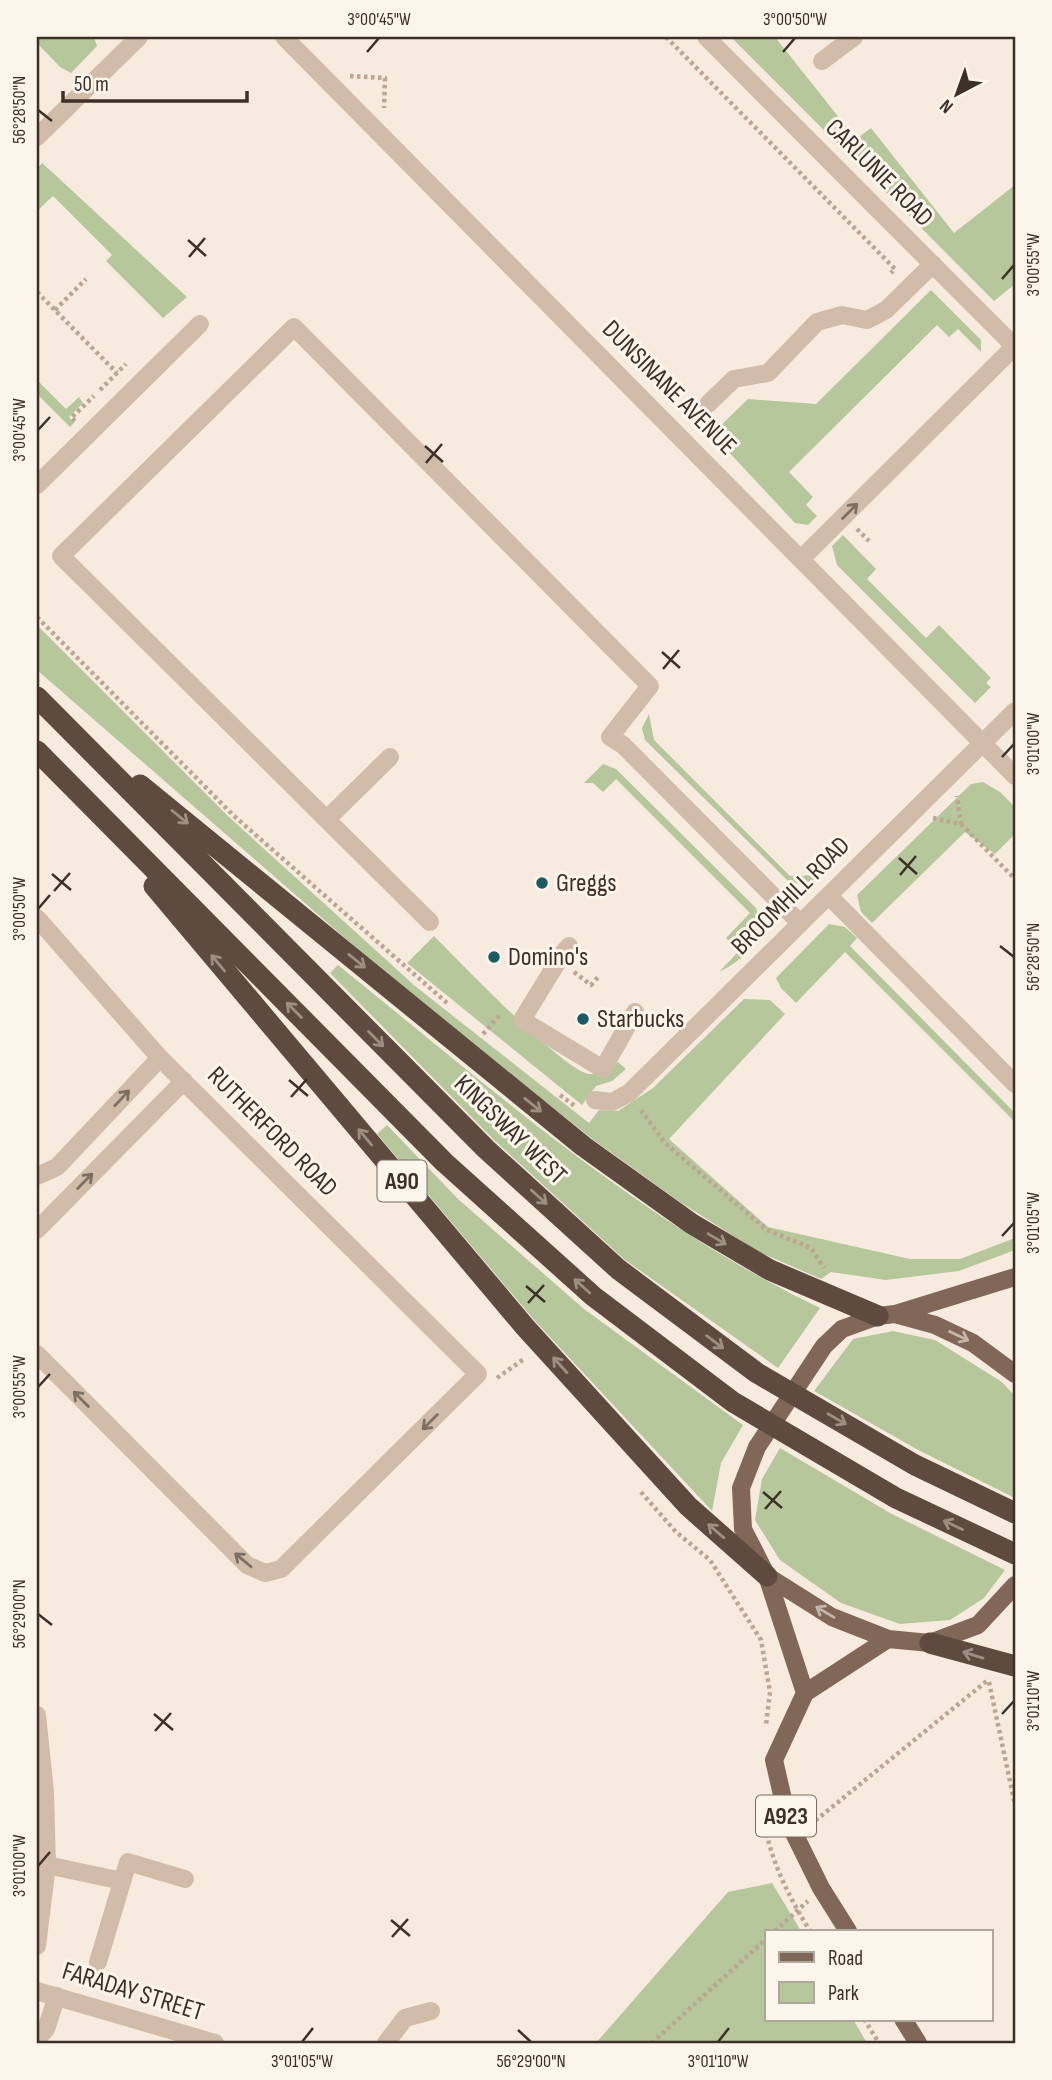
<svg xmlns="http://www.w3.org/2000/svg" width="1052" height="2080" font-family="'Sofia Sans Condensed',sans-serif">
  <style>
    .green { fill: #b7c79c }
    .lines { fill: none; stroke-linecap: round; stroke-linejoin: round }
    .path { stroke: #bca592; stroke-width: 4.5; stroke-dasharray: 3.5 3.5; stroke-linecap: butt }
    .minor { stroke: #d0bca8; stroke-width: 18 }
    .major { stroke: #806758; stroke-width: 18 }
    .highway { stroke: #5e4a3f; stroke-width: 21 }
    .oneway { stroke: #7f6f62 }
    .oneway2 { stroke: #9d8e84 }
    .oneway3 { stroke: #c4b5a9 }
    .ticks { fill: none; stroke: #3c3029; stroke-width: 2.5 }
    .poi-dot { fill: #195c63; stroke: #fcf5ec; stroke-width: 2.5 }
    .labels { text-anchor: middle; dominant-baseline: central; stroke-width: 6; stroke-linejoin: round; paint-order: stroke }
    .shield { fill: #fcf5ec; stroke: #766b64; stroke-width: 2 }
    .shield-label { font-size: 24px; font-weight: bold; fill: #3c3029 }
    .street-label { font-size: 26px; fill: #3c3029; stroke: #fcf5ec }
    .poi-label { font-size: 26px; fill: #3c3029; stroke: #fcf5ec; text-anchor: start }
    .neatline { fill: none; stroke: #3c3029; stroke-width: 2.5 }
    .ticks-label { font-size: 18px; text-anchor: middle; fill: #3c3029 }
  </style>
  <rect width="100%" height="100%" fill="#f6ebde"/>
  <!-- green -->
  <path class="green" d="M37 37H94L97 46 71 73 60 67 37 43Z
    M731 37H775L856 139 871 128 954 233 1015 185V284L994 301Z
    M42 163 52 172 187 297 163 318 106 261 112 255 53 196 37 211V169Z
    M931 290 981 340V352L958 329 949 337 937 325 789 472 813 497 806 505 817 516 808 525 795 523 712 434 748 399 816 404Z
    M37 380 66 409 79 397 83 403 69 417 74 423 70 427 37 394Z
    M843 535 876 569 867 579 926 638 939 625 991 678 986 683 991 687 975 703 837 565 832 546Z
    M37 625 229 817 415 986 589 1123 599 1110 618 1111 653 1088 744 999 770 1000 785 1014 669 1139 768 1227 910 1259H960L1015 1238V1250L959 1271 886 1280 831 1272 821 1279 757 1251 680 1202 591 1138 407 992 37 670Z
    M649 714 654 740 790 876 822 875 805 886 787 880 645 740 642 728Z
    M603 764 616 769 756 908C758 915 762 923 761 930 757 949 735 964 719 972L739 951 726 938 750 913 616 779 603 792 593 783H584Z
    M983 782 1000 792 1015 807V834L995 854 965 832 872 923 861 912 857 895 971 784Z
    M829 924 845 927 857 938 850 946 1015 1113V1122L845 952 796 1003 781 988 776 978Z
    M434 936C457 959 564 1071 589 1074 601 1075 609 1068 618 1062L626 1069 612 1081 596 1086 582 1105 407 963Z
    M338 965C491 1088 641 1222 820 1308L778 1368 625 1260 494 1140 330 973Z
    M387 1125 458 1199 584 1309 743 1425 721 1463 712 1511 535 1321 377 1134Z
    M893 1331 935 1340 1002 1382 1015 1396V1498L920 1451 814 1391 853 1339Z
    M780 1448 890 1513 1005 1570 984 1598 950 1620 900 1624 841 1603 780 1560 755 1520 762 1479Z
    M772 1883 801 1931H767V2019H853L867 2043H596L728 1892Z"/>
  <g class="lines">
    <!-- path -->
    <path class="path" d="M666 37 895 269 891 273
      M350 76 385 78 384 108
      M37 292 117 373
      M55 310 86 279
      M100 390 126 364
      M75 421 71 418 94 396
      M857 529 869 541
      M37 617 233 815 447 1003
      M933 818 961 824 957 796
      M961 824 1015 879
      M574 972 591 985 599 976
      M483 1034 501 1014
      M560 1095 575 1106
      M641 1110 665 1143 767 1230 811 1248 824 1268
      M497 1378 524 1359
      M641 1492 676 1532 710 1560 761 1640 770 1692 766 1725
      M989 1682 1015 1805
      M764 1820C770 1860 789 1897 810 1931
      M810 1825 988 1680
      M775 1931 808 1901
      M864 2019 879 2043
      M652 2043 767 1938"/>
    <!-- minor -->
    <path class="minor" d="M284 37 1015 776
      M706 37 1015 347
      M822 61 854 37
      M37 137 139 37
      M708 404 734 379 768 373 817 322 842 315 867 320 886 310 933 264
      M37 485 200 324
      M801 559 1015 346
      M327 819 390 757
      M829 896 1015 1084
      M37 918 160 1058 478 1374 281 1569 265 1573 247 1565 37 1354
      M430 922 61 556 294 327 650 686 610 737 623 745 800 923
      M569 946 563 953 522 1020 603 1069 635 1012
      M595 1100 612 1102 629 1093 1015 711
      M37 1176 57 1167 160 1058
      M37 1230 184 1081
      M37 1715 45 1792 47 1865 37 1946
      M47 1865 122 1881
      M98 1962 128 1862 185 1879
      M37 1991 215 2043
      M37 2039 46 2029 57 1996
      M386 2043 405 2018 431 2011"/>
    <!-- major -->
    <path class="major" d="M895 1314 1015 1277
      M767 1576 832 1617 888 1639 930 1643 978 1625 1015 1585
      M805 1693 767 1576 743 1529 741 1488 757 1447 824 1346 842 1329 878 1316 895 1314 935 1325 973 1343 1015 1374
      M848 1931 821 1888 788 1821 774 1760 805 1693 888 1639
      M903 2019 918 2043"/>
    <!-- highway -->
    <path class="highway" d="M37 697 486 1149 618 1269 757 1373 915 1465 1015 1513
      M37 751 444 1162 593 1296 733 1402 896 1498 1015 1554
      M140 785 583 1146 692 1224 770 1270 878 1316
      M154 886 525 1327 688 1506 767 1576
      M930 1643 1015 1666"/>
  </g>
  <!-- one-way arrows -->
  <defs><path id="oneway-shaft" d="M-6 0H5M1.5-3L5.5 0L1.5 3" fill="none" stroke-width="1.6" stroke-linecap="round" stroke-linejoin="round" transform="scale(1.75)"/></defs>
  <g class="oneway">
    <use href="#oneway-shaft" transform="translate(850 511) rotate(-45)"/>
    <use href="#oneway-shaft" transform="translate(122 1098) rotate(-47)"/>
    <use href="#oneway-shaft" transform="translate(85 1181) rotate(-45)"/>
    <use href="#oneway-shaft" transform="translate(81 1399) rotate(-135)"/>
    <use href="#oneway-shaft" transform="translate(430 1422) rotate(135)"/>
    <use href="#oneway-shaft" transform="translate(243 1560) rotate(-140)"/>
  </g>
  <g class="oneway2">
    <use href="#oneway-shaft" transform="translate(180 817) rotate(39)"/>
    <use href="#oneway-shaft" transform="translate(357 961) rotate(39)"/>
    <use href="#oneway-shaft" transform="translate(218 963) rotate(-130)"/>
    <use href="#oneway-shaft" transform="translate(294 1010) rotate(-135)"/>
    <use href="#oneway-shaft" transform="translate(376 1039) rotate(45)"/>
    <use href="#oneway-shaft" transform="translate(533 1105) rotate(39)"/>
    <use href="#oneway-shaft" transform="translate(365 1137) rotate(-130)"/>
    <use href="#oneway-shaft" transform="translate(539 1197) rotate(42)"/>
    <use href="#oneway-shaft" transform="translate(717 1239) rotate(31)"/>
    <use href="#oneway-shaft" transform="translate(582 1286) rotate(-138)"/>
    <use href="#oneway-shaft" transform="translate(715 1342) rotate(37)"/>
    <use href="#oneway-shaft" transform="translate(560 1365) rotate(-132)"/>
    <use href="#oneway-shaft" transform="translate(837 1419) rotate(30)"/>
    <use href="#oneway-shaft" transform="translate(953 1525) rotate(-155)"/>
    <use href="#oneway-shaft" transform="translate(716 1531) rotate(-139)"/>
    <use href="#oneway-shaft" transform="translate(973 1655) rotate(-163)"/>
  </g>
  <g class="oneway3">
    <use href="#oneway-shaft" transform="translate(959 1336) rotate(25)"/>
    <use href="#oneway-shaft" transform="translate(825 1612) rotate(-149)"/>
  </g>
  <!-- ticks -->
  <path class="ticks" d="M367 52 379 38M783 52 795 38M38 110 52 121M188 240 206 256M189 257 205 238M1002 279 1014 265M38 430 50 417M425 446 443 462M426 463 442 444M662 652 680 668M663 669 679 650M1002 757 1014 744M899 858 917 874M52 874 71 890M900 875 916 856M54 891 70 873M38 909 50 895M1000 946 1014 957M289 1080 308 1096M291 1097 307 1079M1002 1236 1014 1223M526 1286 545 1302M528 1303 544 1285M38 1387 50 1374M763 1492 782 1508M765 1509 781 1491M38 1614 52 1625M154 1714 173 1730M1002 1714 1014 1701M155 1731 171 1713M38 1866 50 1852M391 1920 410 1936M392 1937 408 1919M518 2030 531 2042M302 2042 313 2028M718 2042 729 2028"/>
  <!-- markers -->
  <g class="poi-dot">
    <circle cx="542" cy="883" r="7"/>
    <circle cx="494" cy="957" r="7"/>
    <circle cx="583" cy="1019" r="7"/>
  </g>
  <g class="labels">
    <!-- shield labels -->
    <g class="shield">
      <rect x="377.5" y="1160.5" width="49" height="41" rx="5"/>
      <rect x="756" y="1795.5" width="60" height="41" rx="5"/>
    </g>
    <g class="shield-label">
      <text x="402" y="1181">A90</text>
      <text x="786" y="1816">A923</text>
    </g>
    <!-- street labels -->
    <g class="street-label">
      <text transform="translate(879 173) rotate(45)">CARLUNIE ROAD</text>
      <text transform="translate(669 388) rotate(45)">DUNSINANE AVENUE</text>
      <text transform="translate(791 896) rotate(-45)">BROOMHILL ROAD</text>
      <text transform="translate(510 1130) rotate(44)">KINGSWAY WEST</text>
      <text transform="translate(272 1132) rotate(45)">RUTHERFORD ROAD</text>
      <text transform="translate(133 1992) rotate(17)">FARADAY STREET</text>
    </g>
    <!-- poi labels -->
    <g class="poi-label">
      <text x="556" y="883">Greggs</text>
      <text x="508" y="957">Domino's</text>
      <text x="597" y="1019">Starbucks</text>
    </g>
  </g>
  <!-- border -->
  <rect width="1052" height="2080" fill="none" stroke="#fcf5ec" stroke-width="77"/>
  <!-- legend -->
  <rect x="765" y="1930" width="228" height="91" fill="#fcf5ec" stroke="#afa69e" stroke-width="2"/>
  <rect x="779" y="1952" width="35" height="10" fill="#806758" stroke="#afa69e" stroke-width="2"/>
  <text x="828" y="1965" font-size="21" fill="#3c3029">Road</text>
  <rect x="779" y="1982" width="35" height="21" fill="#b7c79c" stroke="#afa69e" stroke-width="2"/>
  <text x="828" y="2000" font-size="21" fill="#3c3029">Park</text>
  <!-- north arrow -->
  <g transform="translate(957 94) rotate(221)" stroke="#fcf5ec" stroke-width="5" paint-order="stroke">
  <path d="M0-5L12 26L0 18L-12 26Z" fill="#3c3029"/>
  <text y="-10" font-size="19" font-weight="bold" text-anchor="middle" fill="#3c3029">N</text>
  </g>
  <!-- scale -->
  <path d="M63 91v10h184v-10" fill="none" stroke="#3c3029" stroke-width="3.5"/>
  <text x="74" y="91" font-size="21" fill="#3c3029" stroke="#fcf5ec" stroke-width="5" paint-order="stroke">50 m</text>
  <rect x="38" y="38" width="976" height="2004" class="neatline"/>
  <g class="ticks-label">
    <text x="379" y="25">3°00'45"W</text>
    <text x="795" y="25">3°00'50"W</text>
    <text transform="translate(19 110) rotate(-90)" y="6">56°28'50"N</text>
    <text transform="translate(1033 265) rotate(-90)" y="6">3°00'55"W</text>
    <text transform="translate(19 430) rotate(-90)" y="6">3°00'45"W</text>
    <text transform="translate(1033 744) rotate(-90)" y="6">3°01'00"W</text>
    <text transform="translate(19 909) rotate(-90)" y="6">3°00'50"W</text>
    <text transform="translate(1033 957) rotate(-90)" y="6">56°28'50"N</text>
    <text transform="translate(1033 1223) rotate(-90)" y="6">3°01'05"W</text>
    <text transform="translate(19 1387) rotate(-90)" y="6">3°00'55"W</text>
    <text transform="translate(19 1614) rotate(-90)" y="6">56°29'00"N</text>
    <text transform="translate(1033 1701) rotate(-90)" y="6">3°01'10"W</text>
    <text transform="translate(19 1866) rotate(-90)" y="6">3°01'00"W</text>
    <text x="302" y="2067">3°01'05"W</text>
    <text x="531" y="2067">56°29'00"N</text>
    <text x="718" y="2067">3°01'10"W</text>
  </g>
</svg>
